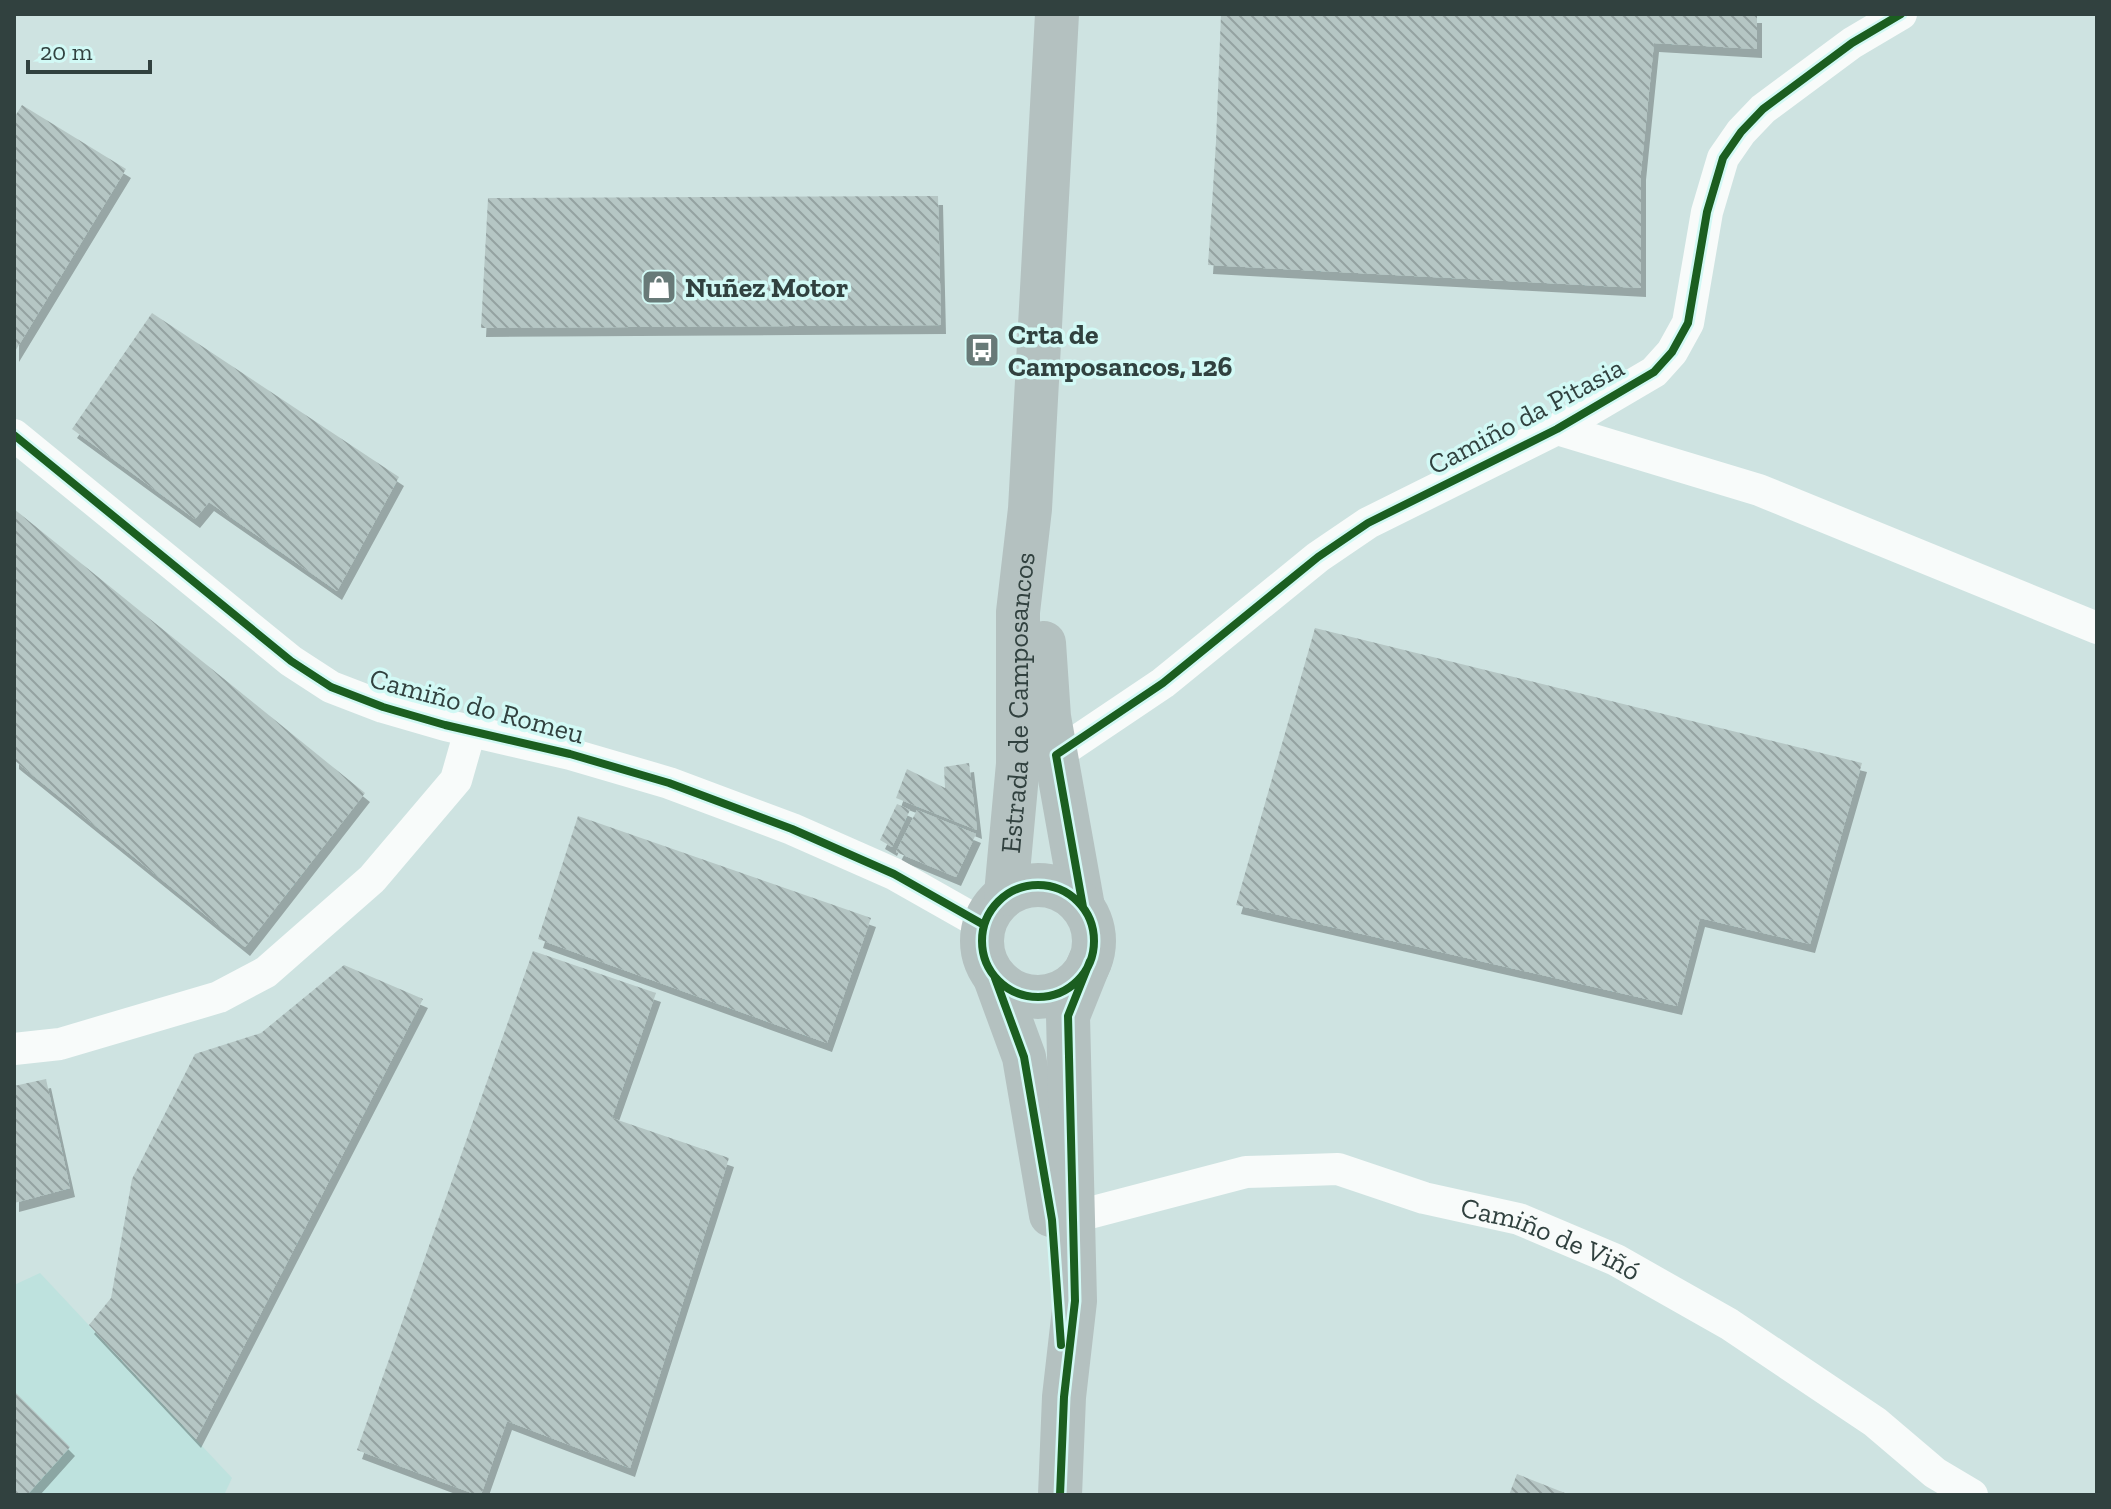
<svg xmlns="http://www.w3.org/2000/svg" width="2111" height="1509" font-family="'Zilla Slab',serif">
  <style>
    .built { fill: #bee2de }
    .building { fill: url(#building-back-hatch); filter: url(#shadow) }
    .lines { fill: none; stroke-linecap: round; stroke-linejoin: round }
    .street { stroke: #f8fbfa; stroke-width: 32 }
    .primary { stroke: #b4c1c0; stroke-width: 44 }
    .cycleway-casing { stroke: #d2f9f5; stroke-width: 13 }
    .cycleway { stroke: #1b5e20; stroke-width: 8 }
    .labels { text-anchor: middle; dominant-baseline: central; stroke-width: 7; stroke-linejoin: round; paint-order: stroke }
    .poi-label { font-size: 28px; font-weight: bold; fill: #31413f; stroke: #d2f9f5; text-anchor: start }
    .street-label { font-size: 28px; fill: #31413f; stroke: #d2f9f5 }
  </style>
  <defs>
    <pattern id="building-back-hatch" width="6" height="6" patternUnits="userSpaceOnUse" patternTransform="scale(2)"><rect width="6" height="6" fill="#b5c6c4"/><path d="M-1 5l2 2M0 0l6 6M5-1l2 2" fill="none" stroke="#94a2a1"/></pattern>
    <filter id="shadow"><feDropShadow dx="5" dy="9" stdDeviation="0" flood-color="#0004"/></filter>
  </defs>
  <rect width="100%" height="100%" fill="#cee3e1"/>
  <!-- built -->
  <path class="built" d="M40 1273 232 1478 224 1495H14V1285Z"/>
  <!-- building -->
  <path class="building" d="M1221 14H1757V49L1654 43 1641 171V288L1208 265 1216 142Z
    M22 105 126 169 14 353V118Z
    M938 196 941 325 481 328 488 198Z
    M152 313 399 477 337 591 209 502 195 519 72 429Z
    M14 509 365 793 245 947 14 760Z
    M1315 628 1862 763 1810 944 1700 918 1677 1006 1236 905Z
    M969 763 977 830 896 798 907 769 945 788 944 767Z
    M897 804 910 810 892 847 880 840Z
    M917 810 976 834 956 877 896 852Z
    M578 816 871 918 827 1043 538 939Z
    M533 951 656 993 612 1118 729 1158 630 1468 507 1421 481 1495H477L357 1450Z
    M344 965 423 999 196 1439 89 1325 111 1298 132 1179 195 1054 261 1033Z
    M46 1079 70 1188 14 1203V1086Z
    M14 1391 70 1447 27 1495H14Z
    M1517 1474 1570 1495H1509Z"/>
  <g class="lines">
    <!-- street -->
    <g class="street">
      <path d="M1557 429 1759 490 2097 628"/>
      <path d="M14 435 291 661 331 687 383 707 445 725 570 754 669 783 792 829 894 874 984 925"/>
      <path d="M1056 755 1163 683 1318 557 1368 523 1557 429 1654 372 1672 352 1688 323 1707 212 1723 158 1741 132 1763 109 1852 43 1901 14"/>
      <path d="M14 1049 60 1044 219 997 266 972 372 879 456 780 470 731"/>
      <path id="s1" d="M1074 1217 1246 1172 1338 1169 1424 1198 1519 1219 1616 1260 1729 1324 1875 1422 1935 1473 1972 1495"/>
    </g>
    <!-- primary -->
    <g class="primary">
      <path d="M1044 643 1049 717 1083 907"/>
      <circle cx="1038" cy="941" r="56"/>
      <path id="s2" d="M1006 894 1018 764V612L1030 509 1057 14"/>
      <path d="M995 978 1024 1057 1051 1215"/>
      <path d="M1060 1495 1064 1397 1075 1301 1068 1016 1090 961"/>
    </g>
    <defs>
      <path id="cycleway" d="M14 435 291 661 331 687 383 707 445 725 570 754 669 783 792 829 894 874 984 925
        M982 941a56 56 0 1 1 112 0a56 56 0 1 1-112 0Z
        M1083 907 1056 755 1163 683 1318 557 1368 523 1557 429 1654 372 1672 352 1688 323 1707 212 1723 158 1741 132 1763 109 1852 43 1901 14
        M995 978 1024 1057 1052 1220 1061 1345
        M1060 1495 1064 1397 1075 1301 1068 1016 1090 961"/>
    </defs>
    <!-- cycleway casing -->
    <use href="#cycleway" class="cycleway-casing"/>
    <!-- cycleway -->
    <use href="#cycleway" class="cycleway"/>
  </g>
  <!-- icons -->
  <defs>
    <symbol id="shop-square" viewBox="-11 -11 22 22"><rect x="-9" y="-9" width="18" height="18" rx="4" fill="#687a78" stroke="#d2f9f5"/><path d="M-5-2.5h2.3a2.7 3.5 0 0 1 5.4 0H5L5.5 6h-11ZM-1.5-2.5h3a1.5 2.3 0 0 0-3 0Z" fill="#fff"/></symbol>
    <symbol id="bus-square" viewBox="-11 -11 22 22"><rect x="-9" y="-9" width="18" height="18" rx="4" fill="#687a78" stroke="#d2f9f5"/><path d="M-5-6H5V4H4V6H2V4H-2V6H-4V4H-5ZM-3.5-4V0h7V-4ZM-3.5 1.2v1.5H-2V1.2ZM2 1.2v1.5H3.5V1.2Z" fill="#fff"/></symbol>
  </defs>
  <g fill-rule="evenodd">
    <use href="#shop-square" x="639" y="267" width="40" height="40"/>
    <use href="#bus-square" x="962" y="330" width="40" height="40"/>
  </g>
  <g class="labels">
    <!-- poi labels -->
    <g class="poi-label">
      <text x="685" y="287">Nuñez Motor</text>
      <text x="1008" y="334">Crta de<tspan x="1008" dy="32">Camposancos, 126</tspan></text>
    </g>
    <!-- street labels -->
    <g class="street-label">
      <text transform="translate(1526 416) rotate(-28)">Camiño da Pitasia</text>
      <text stroke="none"><textPath href="#s2" startOffset="192">Estrada de Camposancos</textPath></text>
      <text transform="translate(477 706) rotate(15)">Camiño do Romeu</text>
      <text stroke="none"><textPath href="#s1" startOffset="494">Camiño de Viñó</textPath></text>
    </g>
  </g>
  <!-- border -->
  <rect width="2111" height="1509" fill="none" stroke="#31413f" stroke-width="32"/>
  <!-- scale -->
  <path d="M28 60v12h122v-12" fill="none" stroke="#31413f" stroke-width="4"/>
  <text x="40" y="60" font-size="24" fill="#31413f" stroke="#d2f9f5" stroke-width="6" paint-order="stroke">20 m</text>
</svg>
